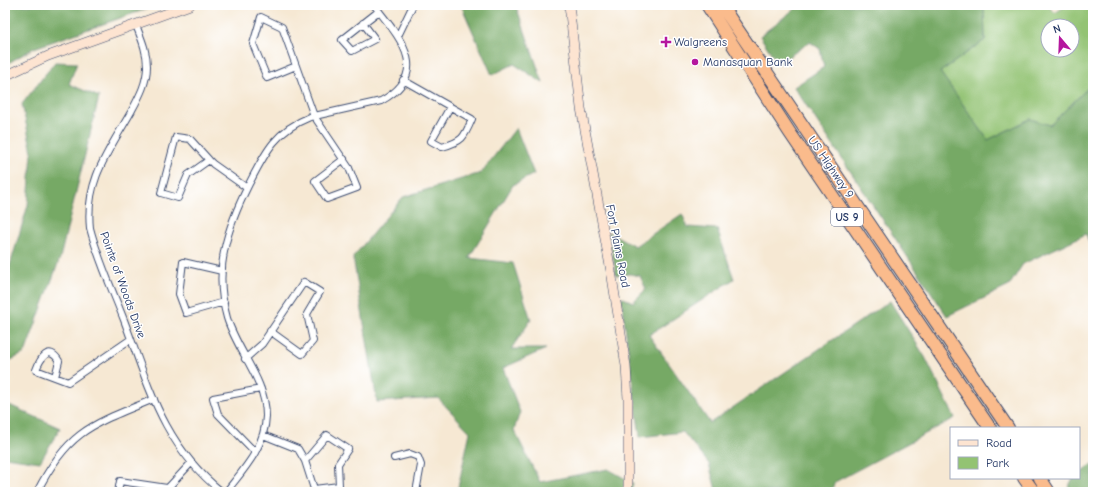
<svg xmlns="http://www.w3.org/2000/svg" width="1098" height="497" font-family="'Comic Neue',sans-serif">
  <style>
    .green { fill: #93c373; stroke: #577968; fill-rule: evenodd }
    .forest { fill: #76a965; stroke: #486c62 }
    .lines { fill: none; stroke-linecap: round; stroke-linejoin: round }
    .street-casing { stroke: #3c4b70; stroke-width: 8 }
    .secondary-casing { stroke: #3c4b70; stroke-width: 10 }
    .highway-casing { stroke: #3c4b70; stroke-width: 14 }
    .street { stroke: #fff; stroke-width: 6 }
    .secondary { stroke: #fde4d1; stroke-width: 9 }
    .highway { stroke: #fabb8c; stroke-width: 12 }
    .poi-dot { fill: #b5179e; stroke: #fff; stroke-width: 1.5 }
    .labels { text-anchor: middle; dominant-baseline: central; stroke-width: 3; stroke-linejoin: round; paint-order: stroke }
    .shield { fill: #fff; stroke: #5f6d8e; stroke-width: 1 }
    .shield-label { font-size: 11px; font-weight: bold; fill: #1b2f5e }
    .poi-label { font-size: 12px; fill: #1b2f5e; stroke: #fff; text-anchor: start }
    .street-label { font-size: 12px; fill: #1b2f5e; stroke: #fff }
  </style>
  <rect width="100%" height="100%" fill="#fff"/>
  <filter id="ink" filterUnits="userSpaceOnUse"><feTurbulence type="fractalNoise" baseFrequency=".025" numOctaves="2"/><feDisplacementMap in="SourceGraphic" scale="8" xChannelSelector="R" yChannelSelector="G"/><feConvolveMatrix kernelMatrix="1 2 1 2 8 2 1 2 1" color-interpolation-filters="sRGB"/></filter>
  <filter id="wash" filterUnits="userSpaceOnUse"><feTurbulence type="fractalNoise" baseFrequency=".012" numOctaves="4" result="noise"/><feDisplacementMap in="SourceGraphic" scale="16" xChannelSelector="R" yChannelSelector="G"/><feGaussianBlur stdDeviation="0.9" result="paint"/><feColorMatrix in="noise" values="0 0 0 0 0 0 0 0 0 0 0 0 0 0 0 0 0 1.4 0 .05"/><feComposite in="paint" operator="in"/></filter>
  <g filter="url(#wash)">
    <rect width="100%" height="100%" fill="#f6e8d3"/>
    <!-- green -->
    <path class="green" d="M984 5H1047L1055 13 1067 5H1093V83L1050 125 1030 119 988 140 940 72 985 40ZM1048 26H1072V50H1048Z"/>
    <!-- forest -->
    <path class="forest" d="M5 5H158L34 48 5 65Z
      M461 5H520L516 6 543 83 514 64 492 75Z
      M798 5H984L985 40 940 72 988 140 1030 119 1050 125 1093 83V253L1086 234 1023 264 1009 286 947 316 794 87 824 67 820 49 810 42 778 64 760 36 797 7Z
      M55 62 77 63 69 84 99 97 60 258 25 353 5 363V282L28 205 32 152 22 104Z
      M516 128 534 174 513 185 469 258 513 263 531 320 511 349H546L503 368 520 412 514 430 540 482 608 469 633 483 631 492H457L470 432 438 398 377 402 353 257 403 197 481 173Z
      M682 214 688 227 717 229 734 279 649 335 710 423 890 301 925 357 955 418 835 482 831 492H715L716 490 709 464 683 432 640 437 621 297 633 302 646 289 640 276 630 274 616 275 609 232 635 246Z
      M5 403 60 428 40 462 5 457Z
      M1093 464V492H1066L1073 478H1079V474Z"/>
  </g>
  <g filter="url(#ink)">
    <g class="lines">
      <defs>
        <path id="street" d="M363 23 375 39 352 51 342 40 379 11
          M136 25C141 38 147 51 147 66 147 83 139 97 131 112 109 151 85 180 90 228 98 259 112 289 124 320 149 387 163 445 222 492
          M398 36 413 5
          M296 66 267 78 253 44 261 17 282 27 314 116 349 168 357 188 327 199 315 181 344 159
          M403 80 472 119C464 138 463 141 442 147L431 141 450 107
          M209 160 188 175 178 198 161 193 176 137 190 139 209 160 213 164 247 188
          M222 271 183 262 179 294 186 313 224 302
          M245 359 262 344 304 282 320 292 307 314 313 341 302 354 270 331
          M55 377 59 361C49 344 40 359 36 370L68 382 131 339
          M263 435 298 449 305 461 314 489 339 486 338 464 348 449 327 435 305 461
          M255 452 218 414 213 398 261 389
          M394 458 410 454 418 457 421 465 416 492
          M165 491 191 463
          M37 492C68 430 93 424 154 399
          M118 492 120 481 167 488
          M226 492C244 469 265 447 266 416 266 380 237 351 227 318 213 269 227 228 249 184 265 153 275 131 310 117L381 101C433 73 399 37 374 5"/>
        <path id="secondary" d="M569 5 581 108 612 277 626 366 628 399V492
          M5 76 48 56 190 5"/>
        <path id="highway" d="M707 5 790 133 990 428
          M721 5 1008 428
          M1024 478 1034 492
          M1040 478 1049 492"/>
      </defs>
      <!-- street casing -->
      <use href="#street" class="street-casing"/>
      <!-- secondary casing -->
      <use href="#secondary" class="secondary-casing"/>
      <!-- highway casing -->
      <use href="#highway" class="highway-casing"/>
      <!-- street -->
      <use href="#street" class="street"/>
      <!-- secondary -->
      <use href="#secondary" class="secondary"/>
      <!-- highway -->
      <use href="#highway" class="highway"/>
    </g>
  </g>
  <!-- markers -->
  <g class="poi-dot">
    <path d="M664 36h4v4h4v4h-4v4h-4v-4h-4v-4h4z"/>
    <circle cx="695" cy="62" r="4"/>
  </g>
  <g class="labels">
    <!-- shield labels -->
    <rect class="shield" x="831" y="208" width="32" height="18" rx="3"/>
    <g class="shield-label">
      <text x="847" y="217">US 9</text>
    </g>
    <!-- poi labels -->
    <g class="poi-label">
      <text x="674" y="42">Walgreens</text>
      <text x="703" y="62">Manasquan Bank</text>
    </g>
    <!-- street labels -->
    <g class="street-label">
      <text transform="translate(831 167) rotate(56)">US Highway 9</text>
      <text transform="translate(618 246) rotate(79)">Fort Plains Road</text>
      <text transform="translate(123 285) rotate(70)">Pointe of Woods Drive</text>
    </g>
  </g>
  <!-- margin -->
  <rect width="1098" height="497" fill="none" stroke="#fff" stroke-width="20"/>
  <!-- legend -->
  <rect x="950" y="427" width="130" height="52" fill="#ffffff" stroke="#a4acbf"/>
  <rect x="958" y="440" width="20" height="6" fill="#fde4d1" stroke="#a4acbf"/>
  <text x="986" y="447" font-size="12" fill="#1b2f5e">Road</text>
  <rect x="958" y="457" width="20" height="12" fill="#93c373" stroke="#a4acbf"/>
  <text x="986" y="467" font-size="12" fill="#1b2f5e">Park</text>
  <!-- north arrow -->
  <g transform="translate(1060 38) rotate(341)"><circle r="19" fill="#ffffff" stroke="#a4acbf"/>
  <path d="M0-3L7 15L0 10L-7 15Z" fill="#b5179e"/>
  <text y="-6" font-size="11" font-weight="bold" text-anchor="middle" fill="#1b2f5e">N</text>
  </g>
</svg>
